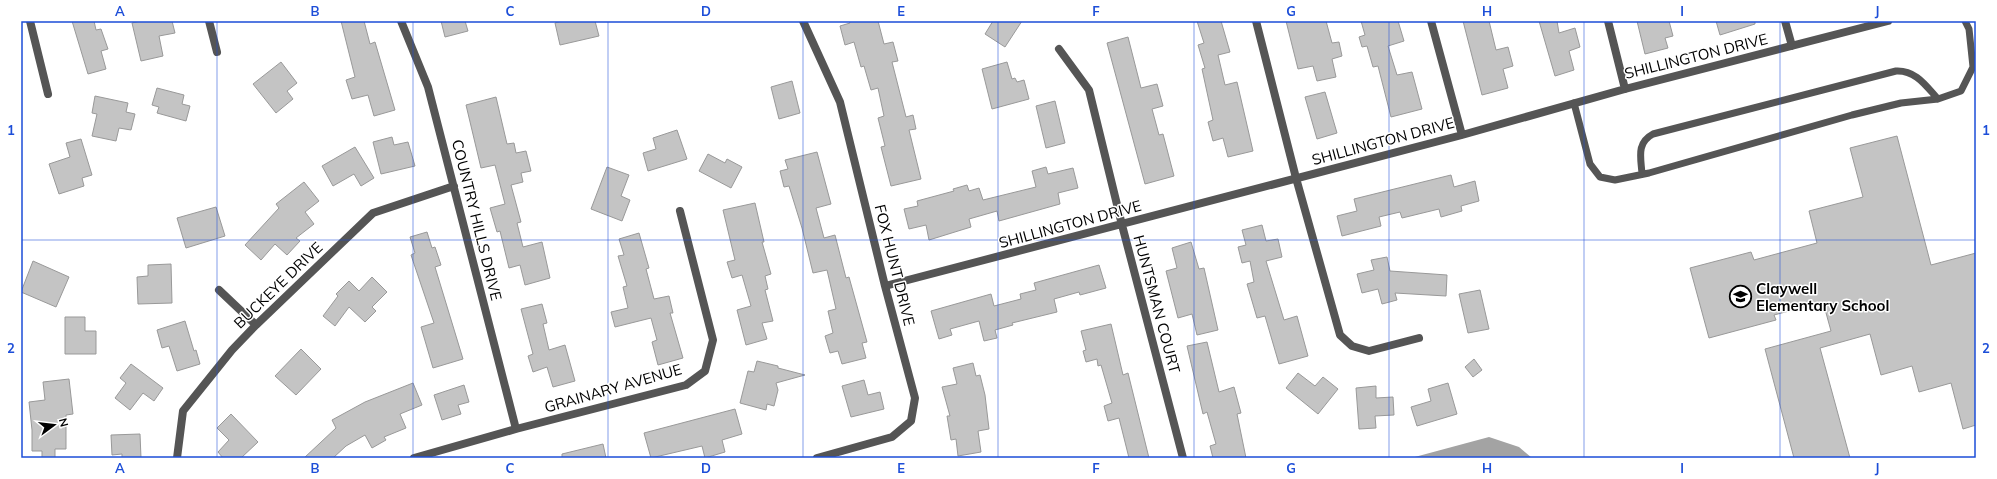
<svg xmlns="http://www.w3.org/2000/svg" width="1997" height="479" font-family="Mulish,sans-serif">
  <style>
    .water { fill: #a3a3a3 }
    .building { fill: #c4c4c4; stroke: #999 }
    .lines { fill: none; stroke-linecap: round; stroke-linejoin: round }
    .lane { stroke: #555; stroke-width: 7 }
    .street { stroke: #555; stroke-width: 8 }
    .grid { fill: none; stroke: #1d4ed8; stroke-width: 1; stroke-opacity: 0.55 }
    .labels { text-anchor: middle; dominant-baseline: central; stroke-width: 3; stroke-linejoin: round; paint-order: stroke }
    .street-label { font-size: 15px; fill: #000; stroke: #fff }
    .poi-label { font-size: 15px; font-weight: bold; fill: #000; stroke: #fff; text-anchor: start }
    .neatline { fill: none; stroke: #1d4ed8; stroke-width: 1.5 }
    .grid-label { font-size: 13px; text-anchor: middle; font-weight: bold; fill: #1d4ed8 }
  </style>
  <rect width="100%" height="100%" fill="#fff"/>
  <!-- water -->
  <path class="water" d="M1489 437 1519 447 1532 458H1411Z"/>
  <!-- building -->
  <path class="building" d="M72 21H94L96 30 101 29 108 49 101 51 106 69 88 74Z
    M140 21H172L175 33 159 36 163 56 141 61 132 23Z
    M341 21H364L370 44 375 42 395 110 374 116 368 95 352 99 346 80 355 77Z
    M441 21H465L468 31 445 37Z
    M562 21H595L599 36 560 45 555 23Z
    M849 21H878L884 44 893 42 898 61 892 62 906 117 913 115 916 129 909 130 921 179 891 186 881 147 885 146 878 118 884 116 878 88 871 90 864 66 861 67 854 42 845 45 840 26 850 23Z
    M993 21H1022L1005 47 985 34Z
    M1197 21H1221L1230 52 1218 55 1225 85 1237 82 1253 151 1228 157 1223 138 1213 141 1208 122 1213 120 1202 69 1205 68 1198 45 1204 43Z
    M1286 21H1326L1332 43 1339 42 1342 56 1332 59 1336 77 1317 81 1313 66 1298 69Z
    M1361 21H1398L1404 41 1388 46 1397 75 1412 72 1422 109 1391 117 1378 66 1373 67 1367 46 1362 47 1359 37 1365 35Z
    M1463 21H1489L1496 50 1508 47 1513 66 1503 69 1508 88 1482 95Z
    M1539 21H1557L1559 33 1575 28 1580 47 1569 51 1574 70 1555 76Z
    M1637 21H1669L1673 36 1665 38 1668 48 1645 54Z
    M1716 21H1755V24L1720 35Z
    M1128 37 1141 88 1157 84 1163 106 1152 109 1159 135 1163 134 1174 176 1145 184 1107 43Z
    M281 62 297 83 287 91 293 99 276 113 253 84Z
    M1007 62 1012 79 1015 78 1017 82 1024 80 1029 99 992 109 982 69Z
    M792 81 800 113 779 119 771 87Z
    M157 88 184 95 182 104 190 106 186 121 157 113 159 107 152 105Z
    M1325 92 1337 133 1317 139 1305 97Z
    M95 96 128 103 126 112 135 114 131 130 119 128 116 141 92 136 97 114 92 113Z
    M496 97 507 144 514 143 516 153 526 151 531 171 521 173 523 182 511 185 521 222 517 223 523 247 542 242 550 278 525 285 520 265 509 268 500 231 497 232 490 208 505 204 495 165 481 168 466 105Z
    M1055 101 1065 143 1046 148 1036 106Z
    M677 130 687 159 648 171 643 153 656 149 653 138Z
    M1897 136 1931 265 1976 253V425L1963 429 1951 383 1919 392 1912 366 1881 375 1870 334 1820 348 1850 458H1794L1765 349 1831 331 1823 302 1774 315 1776 320 1709 338 1690 268 1751 252 1754 260 1817 243 1809 211 1863 197 1850 148Z
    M392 137 394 145 408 142 415 166 381 174 373 142Z
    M81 139 92 175 82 178 84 186 59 194 49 164 70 157 66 143Z
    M355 147 374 178 361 186 354 174 333 186 322 166Z
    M817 152 831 204 816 208 824 238 835 235 846 278 849 277 867 342 862 343 866 358 842 364 838 351 830 353 825 336 833 333 828 311 836 309 827 270 813 273 802 228 789 186 784 187 780 171 788 169 785 160Z
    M708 154 725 163 727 159 742 167 731 188 699 171Z
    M607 167 629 175 621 196 630 200 622 221 591 209Z
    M1046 167 1048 174 1073 168 1078 188 1058 193 1060 204 999 221 997 211 969 219 971 227 929 240 926 225 909 229 904 209 918 206 917 201 954 191 953 189 967 185 969 191 979 188 983 200 1036 187 1032 171Z
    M1451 175 1454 187 1475 181 1479 201 1461 206 1462 211 1441 217 1439 209 1402 218 1400 212 1379 217 1381 226 1342 236 1337 216 1357 211 1354 199Z
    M304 182 319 201 305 212 314 224 296 238 300 241 287 255 275 244 261 260 245 245 279 208 276 204Z
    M755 203 764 242H762L771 274 765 276 768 289 765 290 773 321 762 323 767 339 746 345 737 310 751 306 742 275 732 278 727 262 735 260 723 210Z
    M216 207 225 236 186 248 177 218Z
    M1262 225 1266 241 1278 239 1282 257 1266 261 1284 320 1297 316 1308 356 1279 364 1265 316 1257 318 1247 284 1254 282 1250 261 1242 263 1238 247 1246 245 1242 230Z
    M427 232 432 248 435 247 441 265 435 267 463 359 433 368 421 327 434 323 411 255 415 253 410 237Z
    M639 233 649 268 646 269 654 299 669 296 673 313H670L683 358 658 365 652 342 657 340 651 318 615 327 611 312 628 308 623 287 627 286 618 256 624 255 619 239Z
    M1191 242 1199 269 1204 268 1218 330 1197 335 1192 314 1178 318 1166 271 1177 268 1172 248Z
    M1387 257 1390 271 1447 275 1446 296 1395 293 1397 300 1382 304 1378 289 1362 293 1357 274 1374 270 1371 260Z
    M33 261 69 277 56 307 21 292Z
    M171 264 172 303 138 304 137 277 148 276V265Z
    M1099 265 1106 288 1080 295 1079 292 1054 299 1057 312 1012 323 1013 325 995 330 997 338 984 341 979 321 950 329 952 335 939 339 931 311 991 294 994 306 1021 299 1020 294 1036 290 1034 283Z
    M372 277 387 292 372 307 376 311 365 322 349 307 335 326 323 316 338 296 336 294 349 281 359 291Z
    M1480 290 1489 329 1468 333 1459 294Z
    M542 304 547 323 543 324 549 350 565 345 575 381 553 387 547 367 533 372 528 356 533 354 521 309Z
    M65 317H85V331H96V354H65Z
    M185 321 194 351 196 350 200 364 177 371 169 346 162 348 157 330Z
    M1111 324 1123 375 1128 373 1149 458H1129L1119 418 1108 421 1104 406 1112 403 1101 365 1098 366 1097 359 1086 362 1083 351 1086 350 1081 331Z
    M1207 342 1219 392 1234 387 1241 413 1237 414 1246 458H1213L1210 446 1216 444 1207 412 1203 414 1187 346Z
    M301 349 321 369 296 395 275 376Z
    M1474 359 1482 370 1473 377 1465 367Z
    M757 361 778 366V368L805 375 776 383 778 390 774 406 767 404 766 410 740 403 748 371 754 372Z
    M973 363 976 376 980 375 985 395 989 429 978 431 981 452 958 456 956 439 951 440 947 416H950L942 387 957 384 953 368Z
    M131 364 163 388 154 401 143 393 130 410 115 398 126 383 120 378Z
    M1298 373 1315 386 1323 377 1338 389 1318 414 1286 388Z
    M69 379 73 414 66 415V449H55V458H42V451H32V430L29 402 45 400 43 382Z
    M864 380 868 395 880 392 884 409 851 417 842 386Z
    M413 383 422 405 400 414 406 428 384 437 386 440 372 448 365 435 346 446 333 458H304L336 428 332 420 365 402Z
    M1448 383 1457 414 1417 426 1411 407 1431 401 1428 389Z
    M464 385 469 402 458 405 461 414 442 420 434 395Z
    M1376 386V398L1393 397 1394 415 1375 416 1376 428 1359 429 1356 388Z
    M735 409 742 434 722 440 725 452 705 458 702 446 651 458 644 433Z
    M231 414 258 442 241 458H223L218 452 229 440 217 428Z
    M140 434 141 458H122V454L112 455 111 435Z
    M603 444 606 458H562V454Z"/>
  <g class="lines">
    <!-- lane -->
    <path class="lane" d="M1574 103 1590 164 1600 177 1615 180 1649 173 1852 115 1901 103 1938 99 1961 91 1973 67 1969 29 1965 21
      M1642 174C1641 158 1636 143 1653 134L1896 71C1916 70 1926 86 1938 99"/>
    <!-- street -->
    <path class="street" d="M30 21 48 94
      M209 21 217 52
      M401 21 428 87 516 429
      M803 21 840 102 885 286 915 398 911 421 892 437 817 458
      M1256 21 1296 178 1340 335 1352 346 1369 351 1419 338
      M1431 21 1462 135
      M1608 21 1625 89
      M1785 21 1792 46
      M1059 49 1089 90 1122 225 1183 458
      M885 286 1462 135 1625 89 1888 21
      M219 290 256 325
      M177 458 183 411 232 350 256 325 373 213 454 186
      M414 458 516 429 686 385 705 371 713 340 680 211"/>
  </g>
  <!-- grid -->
  <path class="grid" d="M217 21V458M413 21V458M608 21V458M803 21V458M998 21V458M1194 21V458M1389 21V458M1584 21V458M1780 21V458M21 240H1976"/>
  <!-- icons -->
  <defs>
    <symbol id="school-ring" viewBox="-11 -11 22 22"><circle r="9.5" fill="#fff" stroke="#000" stroke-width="1.5"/><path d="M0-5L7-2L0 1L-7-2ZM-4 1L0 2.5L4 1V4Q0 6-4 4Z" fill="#000"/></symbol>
  </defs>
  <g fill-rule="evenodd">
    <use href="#school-ring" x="1728" y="284" width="25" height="25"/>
  </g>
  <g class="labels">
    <!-- street labels -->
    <g class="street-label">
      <text transform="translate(1696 56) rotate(-14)">SHILLINGTON DRIVE</text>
      <text transform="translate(1383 141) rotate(-15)">SHILLINGTON DRIVE</text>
      <text transform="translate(477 220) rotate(76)">COUNTRY HILLS DRIVE</text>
      <text transform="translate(1070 224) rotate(-15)">SHILLINGTON DRIVE</text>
      <text transform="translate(895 265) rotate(76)">FOX HUNT DRIVE</text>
      <text transform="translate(278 285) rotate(-44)">BUCKEYE DRIVE</text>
      <text transform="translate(1157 304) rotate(75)">HUNTSMAN COURT</text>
      <text transform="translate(613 388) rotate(-16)">GRAINARY AVENUE</text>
    </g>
    <!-- poi labels -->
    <g class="poi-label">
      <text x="1756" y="288">Claywell<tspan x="1756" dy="17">Elementary School</tspan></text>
    </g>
  </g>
  <!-- border -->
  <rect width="1997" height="479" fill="none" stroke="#ffffff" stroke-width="44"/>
  <!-- north arrow -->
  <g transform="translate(54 425) rotate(75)" stroke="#ffffff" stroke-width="3" paint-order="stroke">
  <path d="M0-3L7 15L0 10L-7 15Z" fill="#000000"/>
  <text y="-6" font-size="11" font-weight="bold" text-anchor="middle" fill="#000000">N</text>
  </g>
  <rect x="22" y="22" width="1953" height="435" class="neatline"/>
  <g class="grid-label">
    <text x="120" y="16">A</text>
    <text x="315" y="16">B</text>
    <text x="510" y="16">C</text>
    <text x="706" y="16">D</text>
    <text x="901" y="16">E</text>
    <text x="1096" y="16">F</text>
    <text x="1291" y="16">G</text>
    <text x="1487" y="16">H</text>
    <text x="1682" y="16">I</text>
    <text x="1877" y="16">J</text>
    <text x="11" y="135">1</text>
    <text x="1986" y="135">1</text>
    <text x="11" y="353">2</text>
    <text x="1986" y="353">2</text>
    <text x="120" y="473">A</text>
    <text x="315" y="473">B</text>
    <text x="510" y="473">C</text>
    <text x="706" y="473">D</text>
    <text x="901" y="473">E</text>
    <text x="1096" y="473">F</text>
    <text x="1291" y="473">G</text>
    <text x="1487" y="473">H</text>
    <text x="1682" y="473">I</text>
    <text x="1877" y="473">J</text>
  </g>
</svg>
